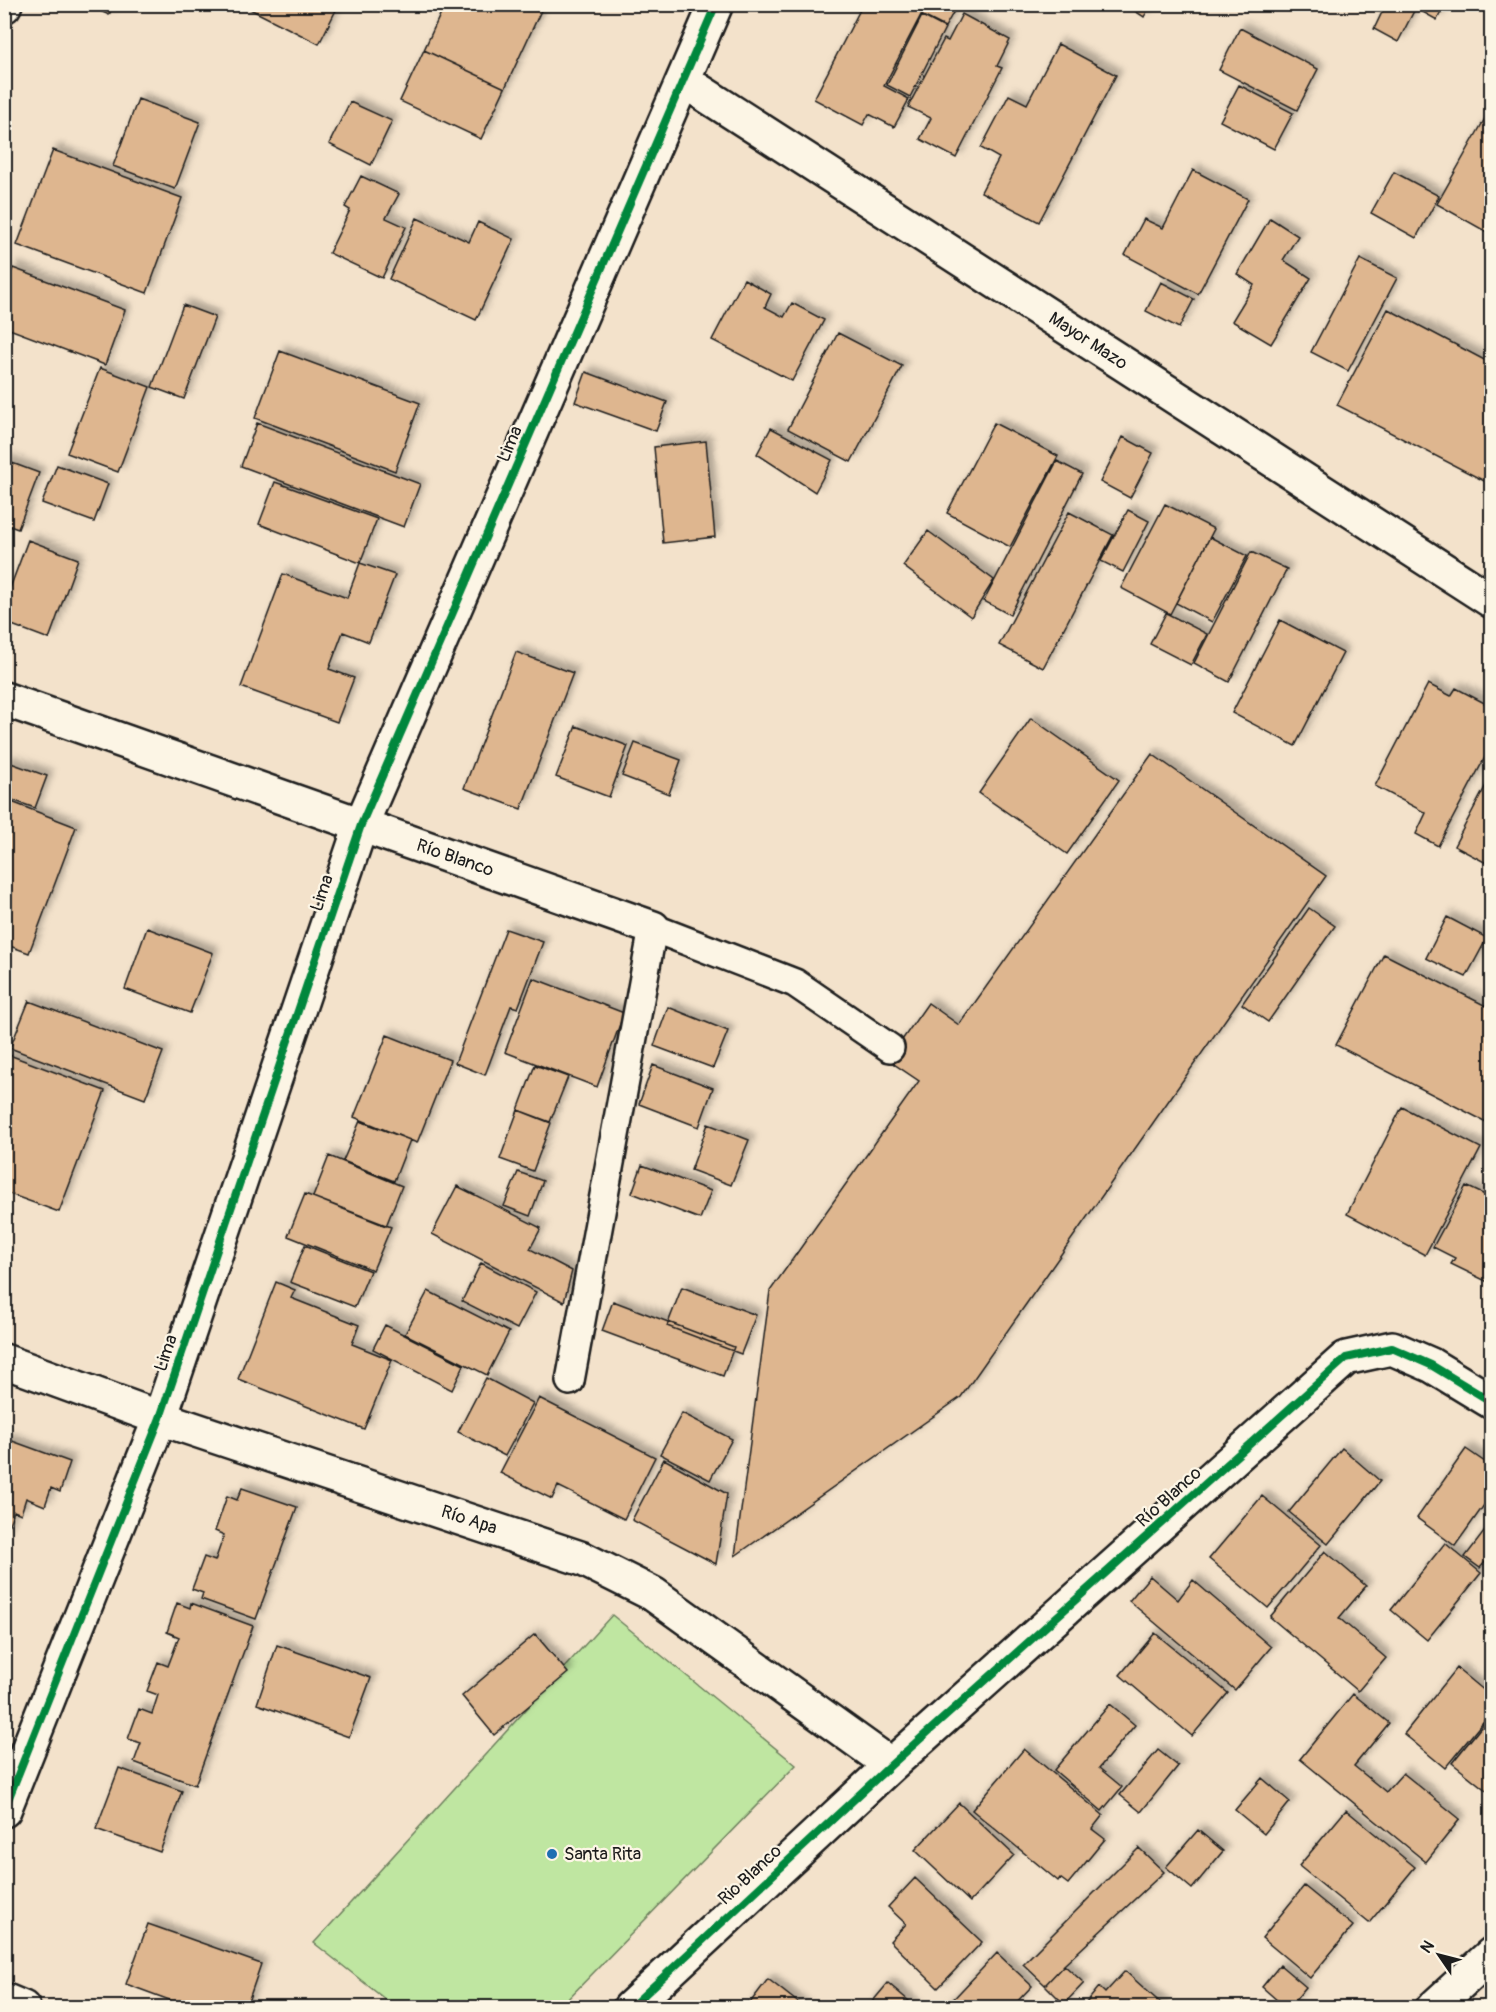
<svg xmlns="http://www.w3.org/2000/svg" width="1496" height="2012" font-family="Pangolin,sans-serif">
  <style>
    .green { fill: #bfe6a1; stroke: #6e815e; stroke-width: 1.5 }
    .building { fill: #deb68f; stroke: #1c1c1c; stroke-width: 1.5; filter: url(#shadow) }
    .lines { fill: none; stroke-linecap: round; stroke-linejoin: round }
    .lane-casing { stroke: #1c1c1c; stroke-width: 32 }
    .street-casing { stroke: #1c1c1c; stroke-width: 38 }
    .secondary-casing { stroke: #1c1c1c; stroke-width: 38 }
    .lane { stroke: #fcf5e5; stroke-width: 27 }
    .street { stroke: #fcf5e5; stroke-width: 33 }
    .secondary { stroke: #fcf5e5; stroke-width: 33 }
    .cycleway-casing { stroke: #fcf5e5; stroke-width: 11 }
    .cycleway { stroke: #00873e; stroke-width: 8 }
    .poi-dot { fill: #1f6fb2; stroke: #fcf5e5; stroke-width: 2 }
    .labels { text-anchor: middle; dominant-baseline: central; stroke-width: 4.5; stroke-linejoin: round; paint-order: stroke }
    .street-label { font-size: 18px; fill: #1c1c1c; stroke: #fcf5e5 }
    .poi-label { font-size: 18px; fill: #1c1c1c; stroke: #fcf5e5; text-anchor: start }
  </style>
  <defs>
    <filter id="shadow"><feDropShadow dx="5.5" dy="-5.5" stdDeviation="3" flood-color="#0004"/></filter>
  </defs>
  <rect width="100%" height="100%" fill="#f3e2cb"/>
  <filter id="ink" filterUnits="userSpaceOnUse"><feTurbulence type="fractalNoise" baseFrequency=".0167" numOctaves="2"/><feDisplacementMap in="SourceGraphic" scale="12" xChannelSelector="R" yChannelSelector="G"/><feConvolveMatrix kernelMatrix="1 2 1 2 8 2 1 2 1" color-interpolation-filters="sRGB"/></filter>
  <g filter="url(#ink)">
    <!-- green -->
    <path class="green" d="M612 1615 796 1765 560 2007H395L314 1943Z"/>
    <!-- building -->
    <path class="building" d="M85 4H114L109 15Z
      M240 4H339L319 44Z
      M445 4H544L505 88 424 50Z
      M863 4H958L945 27 921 15 884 86 909 99 894 127 869 114 863 125 814 99Z
      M1124 4H1151L1144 17Z
      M1386 4 1417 5 1398 42 1374 29Z
      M1422 4H1445L1437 20 1419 10Z
      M962 14 1010 40 997 66 1002 68 956 158 920 139 931 118 908 107 944 39 948 41Z
      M922 16 945 28 910 97 887 85Z
      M1240 28 1318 69 1297 110 1219 70Z
      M1058 44 1116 75 1039 222 981 192 999 158 981 148 1009 95 1027 104Z
      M424 50 505 88 481 139 400 101Z
      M1239 85 1293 113 1274 149 1220 121Z
      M138 99 200 122 175 189 113 166Z
      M350 102 392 121 371 165 329 144Z
      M1492 106V235L1437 204Z
      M53 150 182 198 147 293 17 245Z
      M1193 170 1248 199 1198 294 1125 255 1144 219 1163 228Z
      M1394 172 1439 196 1416 238 1371 213Z
      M361 176 399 194 386 218 406 227 382 278 329 253 350 210 345 207Z
      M417 218 469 242 478 222 514 239 476 320 389 279Z
      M1270 218 1298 236 1283 260 1311 278 1271 344 1232 321 1254 285 1237 274Z
      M1360 259 1397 278 1348 371 1311 352Z
      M13 268 125 310 105 365 4 327V290Z
      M744 279 771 294 765 307 784 317 792 303 824 320 792 381 712 340Z
      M1161 282 1194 299 1179 328 1146 311Z
      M183 305 215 317 184 399 152 387Z
      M1388 309 1492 364V485L1337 405Z
      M838 333 902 366 851 462 788 429Z
      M280 351 420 403 395 471 255 418Z
      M100 368 150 387 118 472 67 453Z
      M586 372 667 402 656 431 575 402Z
      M257 423 420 484 404 527 241 466Z
      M994 423 1058 456 1010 547 947 513Z
      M771 428 832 460 815 492 757 454Z
      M1123 437 1153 453 1130 498 1100 482Z
      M706 441 715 537 663 543 654 447Z
      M4 460 39 473 18 529 4 524Z
      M1057 461 1082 474 1010 615 984 601Z
      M57 465 108 484 94 522 42 503Z
      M275 482 377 519 360 563 259 524Z
      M1165 504 1214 529 1170 614 1121 588Z
      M1128 510 1149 521 1123 572 1101 561Z
      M1069 512 1113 535 1043 668 999 645Z
      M928 531 994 580 971 617 903 566Z
      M1210 537 1247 556 1212 622 1176 603Z
      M28 540 78 559 49 639 4 622V604Z
      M1251 552 1287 569 1229 682 1194 663Z
      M360 563 395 575 369 642 343 632 329 669 354 678 337 722 241 687 283 574 347 598Z
      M1166 613 1207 634 1191 665 1150 644Z
      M1280 620 1343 653 1295 746 1232 713Z
      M516 652 573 673 521 809 464 788Z
      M1428 684 1451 696 1456 688 1492 707V744L1438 846 1416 834 1426 813 1375 786Z
      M1031 718 1119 780 1067 854 979 793Z
      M576 726 628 746 609 797 556 777Z
      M635 743 681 760 669 794 622 776Z
      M1152 754 1326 876 961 1397 735 1556 770 1291 919 1081 888 1060 928 1003 959 1025Z
      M8 762 47 776 35 808 4 797V770Z
      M1492 774V866L1454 846Z
      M4 799 76 827 29 953 4 944V937L11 918 4 915Z
      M1309 908 1335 926 1268 1022 1242 1004Z
      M1447 917 1487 938 1466 977 1426 958Z
      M147 928 213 953 190 1013 125 989Z
      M506 929 543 942 518 1008 511 1006 485 1075 455 1063Z
      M1384 954 1492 1009 1490 1124 1336 1045Z
      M533 978 624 1013 597 1087 505 1052Z
      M29 1001 163 1052 145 1099 10 1048Z
      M668 1007 728 1031 713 1068 654 1046Z
      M387 1035 450 1060 417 1143 354 1117Z
      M4 1053 105 1091 59 1212 4 1192Z
      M535 1065 568 1077 550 1122 518 1110Z
      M653 1065 713 1088 699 1127 639 1104Z
      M1402 1107 1481 1148 1425 1255 1347 1214Z
      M518 1110 551 1123 533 1171 500 1159Z
      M360 1121 410 1140 394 1181 343 1161Z
      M708 1124 749 1140 731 1185 691 1170Z
      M329 1156 402 1186 386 1226 313 1197Z
      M642 1165 711 1191 700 1219 632 1193Z
      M518 1172 543 1181 530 1216 504 1206Z
      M457 1186 541 1228 530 1249 572 1271 564 1302 432 1234Z
      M1466 1186 1487 1196 1489 1192 1492 1193V1284L1451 1264 1455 1258 1433 1247Z
      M305 1194 391 1227 373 1270 288 1236Z
      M305 1245 370 1271 355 1307 290 1282Z
      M481 1263 536 1292 517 1329 462 1301Z
      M276 1282 295 1290 291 1298 359 1325 352 1344 392 1360 364 1429 238 1379Z
      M682 1287 756 1315 741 1354 667 1326Z
      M428 1291 509 1332 487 1375 405 1334Z
      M613 1301 734 1347 723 1376 602 1331Z
      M385 1325 464 1365 452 1390 373 1349Z
      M486 1378 533 1403 505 1456 458 1432Z
      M539 1398 655 1457 624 1519 558 1486 552 1499 500 1473Z
      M682 1413 732 1439 710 1480 660 1454Z
      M4 1438 70 1462 60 1492 51 1488 45 1506 26 1498 21 1514 14 1511 4 1537Z
      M1342 1448 1380 1481 1328 1544 1289 1512Z
      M1466 1449 1492 1467V1494L1455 1546 1417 1518Z
      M664 1459 727 1494 716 1564 632 1520Z
      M242 1488 297 1507 256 1619 201 1599 203 1593 192 1589 204 1557 215 1561 224 1535 215 1531 227 1496 237 1500Z
      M1262 1496 1321 1545 1268 1608 1209 1559Z
      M1490 1524 1492 1567 1485 1562 1480 1568 1465 1557Z
      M1445 1543 1481 1573 1427 1640 1391 1610Z
      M1325 1551 1366 1586 1339 1618 1386 1658 1358 1691 1270 1617Z
      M1150 1576 1178 1600 1193 1580 1271 1647 1235 1690 1129 1601Z
      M177 1603 190 1608 191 1603 253 1626 195 1785 134 1762 141 1743 128 1739 139 1709 152 1714 158 1695 147 1691 158 1662 168 1666 179 1637 167 1632Z
      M1155 1633 1228 1693 1192 1736 1120 1675Z
      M535 1634 568 1673 494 1735 462 1696Z
      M277 1645 371 1678 349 1737 257 1704Z
      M1457 1668 1492 1697V1711L1445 1768 1404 1734Z
      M1353 1694 1389 1723 1354 1766 1386 1792 1403 1773 1460 1819 1426 1862 1300 1759Z
      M1110 1704 1135 1725 1099 1768 1122 1787 1102 1811 1054 1770Z
      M1490 1716 1492 1717V1795L1452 1763Z
      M1024 1749 1103 1815 1092 1829 1105 1839 1068 1884 1060 1878 1058 1881 972 1810Z
      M1158 1750 1178 1766 1141 1812 1120 1795Z
      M119 1768 182 1791 160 1852 96 1829Z
      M1262 1778 1290 1802 1264 1834 1235 1810Z
      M959 1803 1014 1855 970 1902 915 1850Z
      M1346 1810 1415 1867 1369 1923 1299 1866Z
      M1198 1830 1223 1851 1192 1889 1166 1867Z
      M1139 1848 1164 1872 1064 1965 1045 1985 1023 1964Z
      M915 1878 982 1942 938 1988 890 1941 906 1924 888 1907Z
      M1304 1886 1353 1926 1310 1978 1262 1938Z
      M148 1924 261 1964 246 2008H191L126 1984Z
      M997 1953 1032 1986 1011 2008H945Z
      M1064 1965 1084 1983 1064 2004 1045 1985Z
      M1280 1965 1306 1987 1289 2008H1286L1262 1987Z
      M1125 1971 1166 2008H1082L1099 1987 1105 1993Z
      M768 1979 805 2008H746Z
      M888 1983 917 2008H867Z"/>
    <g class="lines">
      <defs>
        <path id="lane" d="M570 1381 653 928 795 983 890 1048"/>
        <path id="street" d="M4 6 5 4
          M684 81 1492 601
          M4 699 653 928
          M160 1418 583 1559 653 1594 891 1765
          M630 2008 891 1765 1346 1358 1392 1348 1431 1365 1492 1402
          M1433 2008 1492 1954"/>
        <path id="secondary" d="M4 1361 160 1418
          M4 1810 160 1418 361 825 716 4
          M4 2000 23 2008"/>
      </defs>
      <!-- lane casing -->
      <use href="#lane" class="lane-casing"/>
      <!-- street casing -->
      <use href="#street" class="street-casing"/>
      <!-- secondary casing -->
      <use href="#secondary" class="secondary-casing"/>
      <!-- lane -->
      <use href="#lane" class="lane"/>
      <!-- street -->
      <use href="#street" class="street"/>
      <!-- secondary -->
      <use href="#secondary" class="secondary"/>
      <defs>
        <path id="cycleway" d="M4 1810 160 1418 361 825 716 4
          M630 2008 891 1765 1346 1358 1392 1348 1431 1365 1492 1402"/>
      </defs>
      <!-- cycleway casing -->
      <use href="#cycleway" class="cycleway-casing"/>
      <!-- cycleway -->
      <use href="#cycleway" class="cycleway"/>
    </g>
  </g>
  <!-- markers -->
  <circle class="poi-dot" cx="552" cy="1854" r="6"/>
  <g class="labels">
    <!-- street labels -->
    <g class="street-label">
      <text transform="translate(1088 341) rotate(33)">Mayor Mazo</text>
      <text transform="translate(510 444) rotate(-67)">Lima</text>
      <text transform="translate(455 858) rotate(19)">Río Blanco</text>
      <text transform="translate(322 893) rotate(-71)">Lima</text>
      <text transform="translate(166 1353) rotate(-71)">Lima</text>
      <text transform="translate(1169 1497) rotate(-42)">Río Blanco</text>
      <text transform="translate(469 1520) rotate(18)">Río Apa</text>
      <text transform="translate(750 1875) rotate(-43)">Rio Blanco</text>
    </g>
    <!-- poi labels -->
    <g class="poi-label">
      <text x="564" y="1854">Santa Rita</text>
    </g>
  </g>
  <!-- margin -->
  <rect width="1496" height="2012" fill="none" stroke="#fcf5e5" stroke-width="24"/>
  <rect x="12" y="12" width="1472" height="1988" fill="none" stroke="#1c1c1c" stroke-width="2" filter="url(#ink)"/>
  <!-- north arrow -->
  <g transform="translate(1439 1955) rotate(305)" stroke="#fcf5e5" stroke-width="4.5" paint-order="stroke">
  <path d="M0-4.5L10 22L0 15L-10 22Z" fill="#1c1c1c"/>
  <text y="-9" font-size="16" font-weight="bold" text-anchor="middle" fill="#1c1c1c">N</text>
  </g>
</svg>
